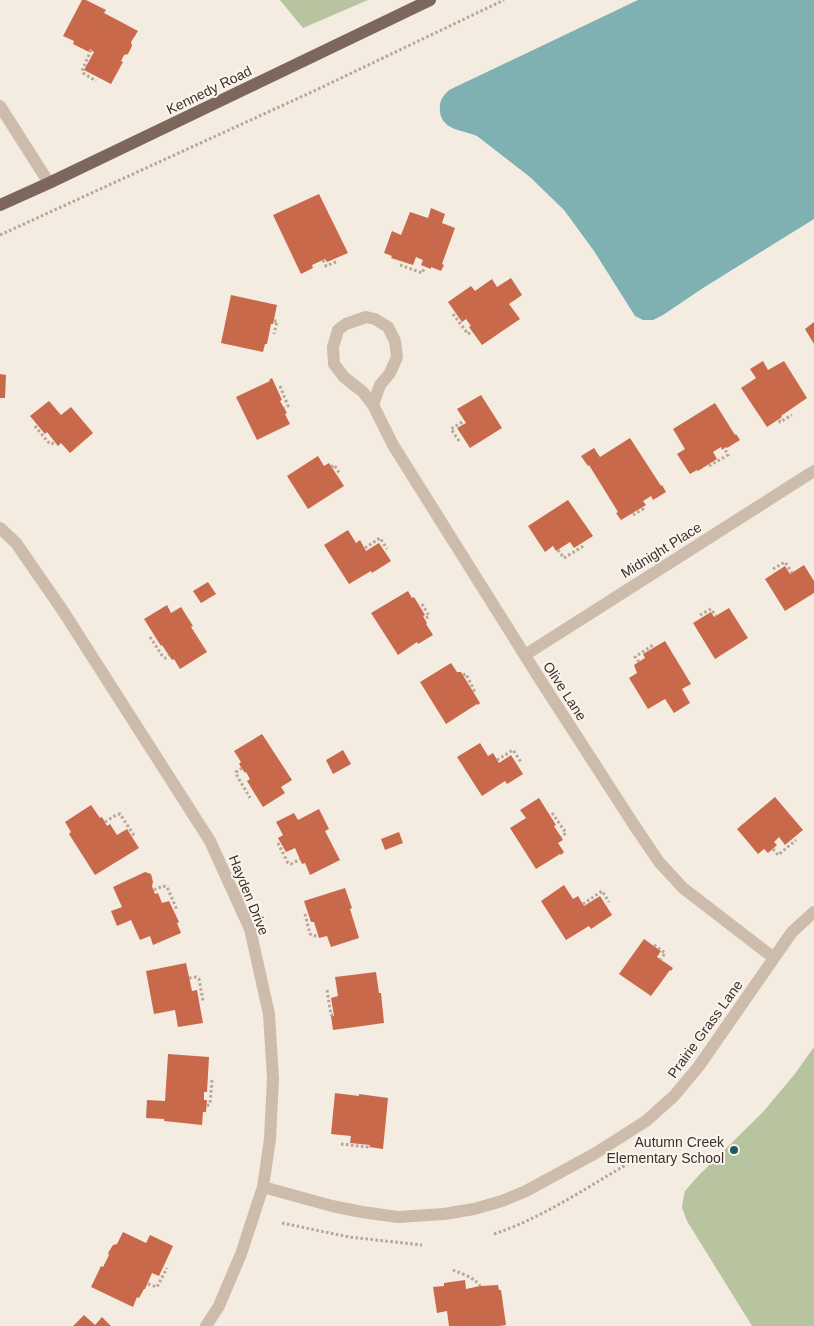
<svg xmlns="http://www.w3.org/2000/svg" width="814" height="1326" font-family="Arial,sans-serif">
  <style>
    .green { fill: #b8c4a0 }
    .water { fill: #7fb0b2 }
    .building { fill: #c8694b }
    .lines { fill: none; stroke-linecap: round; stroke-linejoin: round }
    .path { stroke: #b9a596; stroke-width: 3; stroke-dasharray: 2.5 2.5; stroke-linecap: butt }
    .minor { stroke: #cdbbac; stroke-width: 12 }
    .major { stroke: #7d675c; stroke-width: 12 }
    .poi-dot { fill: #1f5a5e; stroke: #fbf5ee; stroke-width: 2 }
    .labels { text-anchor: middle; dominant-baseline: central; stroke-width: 4; stroke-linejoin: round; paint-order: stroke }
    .street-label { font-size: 14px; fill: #3b302b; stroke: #fbf5ee }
    .poi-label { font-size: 14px; fill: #3b302b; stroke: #fbf5ee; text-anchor: end }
  </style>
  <rect width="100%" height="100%" fill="#f4ebe1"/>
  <!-- green -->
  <path class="green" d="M280 0H368L303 28Z
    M814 1047V1326H752L687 1221 682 1208 683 1200 685 1191 699 1175 763 1112 794 1075Z"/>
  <!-- water -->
  <path class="water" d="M638 0H814V219L703 288 663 315 653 320H643L635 316 594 251 564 210 530 177 477 136C463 130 441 130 440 111 439 101 442 97 449 90Z"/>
  <!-- building -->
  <path class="building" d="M82 0H86L106 10 104 13 138 31 131 42 132 46 128 54 124 55 121 61 123 62 111 84 84 70 94 52 90 49 89 52 73 44 74 41 63 36Z
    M319 194 348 253 327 262 325 259 312 265 313 268 301 274 273 215Z
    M431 208 445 214 442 223 455 228 442 264 444 265 441 271 431 267V269L421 265 423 260 416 257 413 265 391 258 392 256 384 253 392 231 401 235 410 212 428 218Z
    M511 278 522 295 509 304 520 319 482 345 469 327 471 326 466 319 462 322 448 302 471 286 475 291 492 279 497 287Z
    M231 295 277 305 273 324H271L267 344H265L263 352 221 343Z
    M814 322V344L805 329Z
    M763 361 768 370 784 361 807 398 781 416 782 417 767 427 741 388 756 378 750 369Z
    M0 374 6 375 5 398H0Z
    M272 378 282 400 280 401 287 413 285 414 290 424 257 440 236 397 270 381 269 380Z
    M481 395 502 428 470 448 457 428 466 423 457 409Z
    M49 401 61 415 71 407 93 433 70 453 61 443 58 446 47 432 45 434 30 416Z
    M715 403 735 435 736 434 740 440 727 448 726 447 722 450 721 447 713 452 717 459 698 471 697 470 690 474 677 454 685 449 673 429Z
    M630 438 661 486 662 485 666 492 653 500 651 496 643 501 646 505 621 520 616 513 618 512 589 465 588 466 581 456 594 448 600 457Z
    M318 456 324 466 329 463 344 486 308 509 287 476Z
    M568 500 593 536 574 548 570 542 556 551 553 546 545 552 528 526Z
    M348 530 356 543 360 540 366 551 379 543 391 561 372 573 371 571 349 584 324 545Z
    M804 565 814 581V593L785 611 765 579 785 566 790 574Z
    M208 582 216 594 201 603 193 591Z
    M408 591 412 598 414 597 425 615 423 616 427 623 426 624 433 635 418 644 417 642 398 655 371 613Z
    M167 605 171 613 181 607 193 626 191 627 207 652 180 669 174 659 172 660 162 645 161 646 144 619Z
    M729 608 748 638 715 659 693 623 711 612 714 617Z
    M665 641 691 684 682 689 690 703 674 713 665 699 648 709 629 678 637 673 634 665 645 658 643 654Z
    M451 663 457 672H461L480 703 478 705 477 704 446 724 420 682Z
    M262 734 292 780 281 787 285 793 263 807 247 781 250 779 246 772 245 773 239 764 241 762 234 751Z
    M480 743 488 756 493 753 499 763 511 755 523 774 507 784 505 781 482 796 457 757Z
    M343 750 351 764 333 774 326 760Z
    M775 797 803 830 785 845 779 837 774 842 777 845 768 853 764 849 758 854 737 829Z
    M539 798 556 825 554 826 563 840 558 843 564 852 561 855 560 854 536 869 510 828 526 818 520 810Z
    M91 805 100 818 102 817 107 826 110 824 117 835 127 829 139 848 95 875 69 834 71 832 65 822Z
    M319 809 329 829 325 831 340 860 310 875 305 863 302 864 295 848 286 852 278 838 283 835 276 822 294 813 298 820Z
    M399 832 403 843 385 850 381 839Z
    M145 872 151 874 153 882 152 886 155 894 158 893 162 903 169 901 179 922 177 923 181 933 153 945 150 936 140 940 131 920 117 926 111 911 122 907 113 887Z
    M564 885 573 899 578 896 584 906 600 896 612 915 591 929 589 926 566 940 541 901Z
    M345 888 352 908 350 909 359 938 331 947 327 936 319 938 314 922H311L304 901Z
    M644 939 661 951 657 957 673 968 671 971 670 970 651 996 619 974Z
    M186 963 192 991 197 990 203 1023 178 1027 175 1010 154 1014 146 971Z
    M376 972 379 993H381L384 1023 333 1030 331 1016H334L331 998 338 996 335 977Z
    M168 1054 209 1057 207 1092H204V1100H207L206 1112H203L202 1125 164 1121V1119L146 1118 147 1100 165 1101Z
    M335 1093 359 1096V1094L388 1098 383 1149 369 1147 370 1145 350 1143 351 1136 331 1134Z
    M123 1232 146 1243 150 1235 173 1246 159 1276 152 1273 145 1289H144L139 1298 137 1297 133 1307 91 1287 101 1266 103 1267 109 1255 108 1253 113 1245 117 1244Z
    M465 1280 466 1289 480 1286 498 1285 499 1290H501L506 1325 499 1326H449L447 1311 437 1313 433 1287 444 1286V1283Z
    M84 1315 95 1325 102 1317 111 1326H73Z"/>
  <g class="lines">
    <!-- path -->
    <path class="path" d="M91 50 82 71 83 73 96 81
      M0 235 314 91 504 0
      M323 260 326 266 338 261
      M400 265 422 273 425 267
      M453 314 468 334 472 331
      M274 321H277L274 334
      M280 386 288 406 284 408
      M779 420 780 422 792 415
      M35 426 48 442 52 444 55 441
      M459 441 451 429 464 421
      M709 466 728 455 724 448
      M331 467 334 465 340 474
      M633 515 643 509 642 507
      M365 548 380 538 387 549
      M558 550 564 558 585 545
      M773 569 785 562 792 573
      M422 604 429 616 425 619
      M700 615 711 609 716 616
      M150 637 163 657 165 658 169 655
      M639 662 635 657 653 645
      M463 675 466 674 475 692
      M497 760 513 750 521 762
      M242 768 236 772V774L250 798
      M552 813 566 833 561 837
      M105 822 116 815 120 814 135 837
      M278 843 288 863 291 864 300 859
      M773 849 778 855 796 840
      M154 890 163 886 167 887 177 910
      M583 904 602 891 609 902
      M305 914 310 934 314 936 318 935
      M654 945 665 953 661 959
      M189 978 196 977 199 979 203 1001
      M327 990 331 1015H334
      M207 1106 210 1104 212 1080
      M341 1144 367 1147V1145
      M282 1223 349 1237 422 1245
      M494 1234C542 1218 586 1188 629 1163
      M453 1270C462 1274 474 1277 480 1286
      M148 1284 157 1287 167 1268"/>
    <!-- minor -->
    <path class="minor" d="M0 106 49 183
      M373 405 380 385 390 373 397 357 395 341 388 327 375 319 366 317 346 324 338 330 333 347 334 364 344 377 363 392 373 405 393 445 541 681 634 825 659 862 683 888 774 958
      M0 528 16 543 63 611 210 841 250 929 269 1014 273 1079 270 1139 263 1187 241 1254 219 1306 206 1326
      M525 655 814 471
      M263 1187 332 1206 362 1212 398 1217 444 1214 474 1209 502 1201 526 1191 594 1154 646 1121 674 1096 699 1066 792 932 814 912"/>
    <!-- major -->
    <path class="major" d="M0 205 49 183 430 0"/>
  </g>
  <!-- markers -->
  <circle class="poi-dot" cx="734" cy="1150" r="5"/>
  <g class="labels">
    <!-- street labels -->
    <g class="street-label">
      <text transform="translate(209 90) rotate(-26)">Kennedy Road</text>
      <text transform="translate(661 550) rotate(-32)">Midnight Place</text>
      <text transform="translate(565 691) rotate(57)">Olive Lane</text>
      <text transform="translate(249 895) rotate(68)">Hayden Drive</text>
      <text transform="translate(705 1029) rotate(-54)">Prairie Grass Lane</text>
    </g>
    <!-- poi labels -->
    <g class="poi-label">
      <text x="724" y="1142">Autumn Creek<tspan x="724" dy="16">Elementary School</tspan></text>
    </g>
  </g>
</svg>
